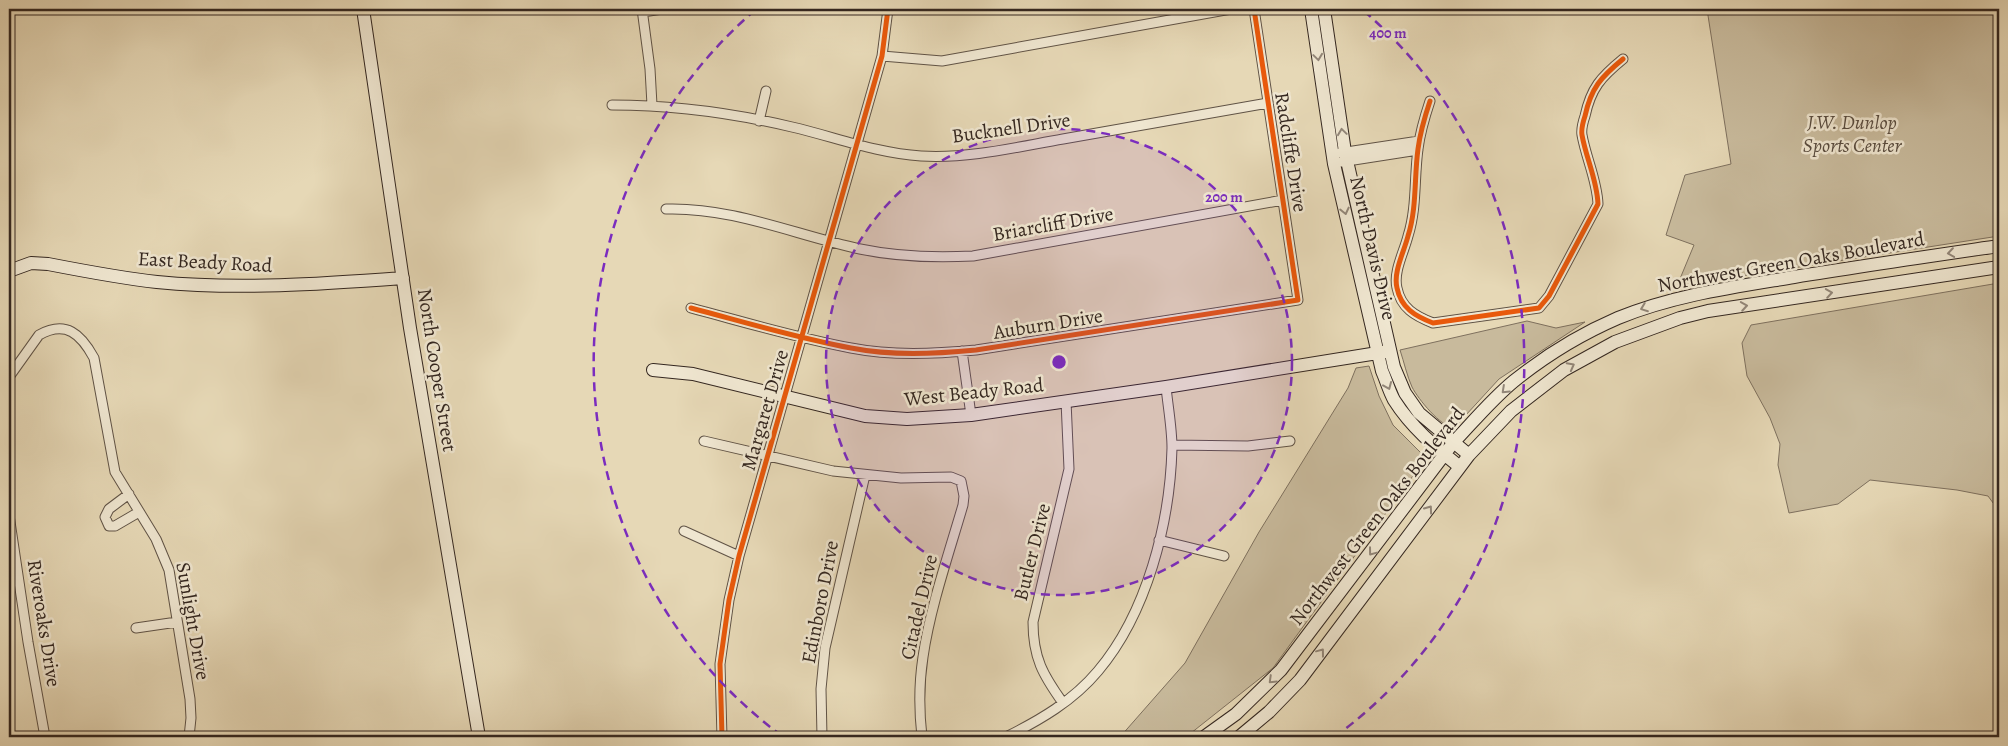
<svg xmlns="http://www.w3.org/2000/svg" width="2008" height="746" font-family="Alegreya,serif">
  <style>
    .green { fill: #c8ba9c; stroke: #7e705e }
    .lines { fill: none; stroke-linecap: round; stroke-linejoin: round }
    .street-casing { stroke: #605346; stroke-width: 11 }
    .secondary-casing { stroke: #342720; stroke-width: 14 }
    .street { stroke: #efe6d0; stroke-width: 9 }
    .secondary { stroke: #efe6d0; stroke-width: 12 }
    .cycleway-casing { stroke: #efe6d0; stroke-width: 8 }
    .cycleway { stroke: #e8590c; stroke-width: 5 }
    .oneway { stroke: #928678 }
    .ring { fill: none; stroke: #7b2cbf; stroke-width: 2.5; stroke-dasharray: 9 6 }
    .labels { text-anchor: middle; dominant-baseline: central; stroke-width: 5; stroke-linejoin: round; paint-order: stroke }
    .park-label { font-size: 20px; font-style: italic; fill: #594c3f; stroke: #efe6d0 }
    .street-label { font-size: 20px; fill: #342720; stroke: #efe6d0 }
    .centre { fill: #7b2cbf; stroke: #efe6d0; stroke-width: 2.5 }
    .ring-label { font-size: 15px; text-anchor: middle; font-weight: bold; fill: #7b2cbf; stroke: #efe6d0; stroke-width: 5; stroke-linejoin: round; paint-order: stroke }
  </style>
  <rect width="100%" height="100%" fill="#e6d8b6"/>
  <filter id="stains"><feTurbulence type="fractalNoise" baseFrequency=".004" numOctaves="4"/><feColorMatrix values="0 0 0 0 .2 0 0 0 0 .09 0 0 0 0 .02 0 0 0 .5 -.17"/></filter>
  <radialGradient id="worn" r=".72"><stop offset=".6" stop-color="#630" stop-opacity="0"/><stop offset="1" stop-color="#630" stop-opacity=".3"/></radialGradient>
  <!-- green -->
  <path class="green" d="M1707 9H1999V236L1677 286 1694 245 1666 235 1685 175 1731 164Z
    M1999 283V511L1988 496 1957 490 1870 480 1838 504 1789 513 1778 465 1780 444 1770 418 1747 376 1742 343 1751 325Z
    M1527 321 1556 328 1585 322 1499 379 1454 428C1441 427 1418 399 1412 387 1407 376 1404 362 1400 350Z
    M1369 366 1379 396 1393 425 1426 458 1273 668 1186 737H1120L1185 663 1259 532 1348 388 1356 368Z"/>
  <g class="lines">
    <defs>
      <path id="street" d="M642 9 650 69 652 105
        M643 12 662 9
        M882 56 942 61 1231 9
        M1430 101C1425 116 1420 133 1418 149 1414 178 1417 208 1408 236 1404 252 1393 272 1397 288 1401 308 1415 316 1433 323L1539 308 1549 296 1598 204C1597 180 1586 158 1582 135 1581 129 1583 122 1585 116 1591 88 1601 77 1623 59
        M612 105C672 105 733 113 792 127 835 137 876 153 921 156 968 159 1017 147 1063 139 1131 127 1200 115 1268 103
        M759 121 766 91
        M1340 153 1419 141
        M1341 162 1418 150
        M666 209C733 207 795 235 860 249 898 257 934 258 973 256L1283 200
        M691 308C744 322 797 338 851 348 892 356 934 354 976 350L1298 300 1254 9
        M962 351 971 415
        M9 377 39 335C66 320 81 334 94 358L115 472 156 539 169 570 190 699 191 718 189 737
        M704 441 833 471 901 478 951 477 961 481 964 496 963 505C949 553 930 608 923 657 919 683 919 711 922 737
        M1172 445 1248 446 1290 441
        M129 494 109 509 105 517 109 526H115L139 512
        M9 515 28 642 45 737
        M684 531 739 556
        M1159 540 1224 556
        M136 628 177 622
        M1063 703C1043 675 1033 658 1033 622L1069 469 1066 401
        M722 737 720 664 729 600 739 556 882 56 888 9
        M822 737 821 689 825 648 865 475
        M1006 737C1040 720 1073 701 1098 671 1147 613 1170 523 1172 448 1172 428 1168 407 1166 387"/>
      <path id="secondary" d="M363 9 410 328 479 737
        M1311 9 1334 164 1382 371C1386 380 1389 391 1394 400 1411 427 1435 447 1460 467
        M1324 9 1345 152 1394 367 1405 393 1419 413 1469 455
        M9 271 31 263 48 264C84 271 120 278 157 282 238 290 321 284 403 278
        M653 370 693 374 865 416 907 419 971 415 1166 387 1390 351
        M1204 737 1236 714 1281 670 1453 443C1473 422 1492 399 1514 381 1545 356 1581 334 1618 318 1674 295 1734 287 1794 277 1862 266 1931 256 1999 246
        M1239 737 1269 712 1300 680 1469 455 1511 411 1564 370 1615 342 1680 318 1708 311 1999 267"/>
    </defs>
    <!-- street casing -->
    <use href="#street" class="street-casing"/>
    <!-- secondary casing -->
    <use href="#secondary" class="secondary-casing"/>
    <!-- street -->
    <use href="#street" class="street"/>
    <!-- secondary -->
    <use href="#secondary" class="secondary"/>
    <defs>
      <path id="cycleway" d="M1430 101C1425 116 1420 133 1418 149 1414 178 1417 208 1408 236 1404 252 1393 272 1397 288 1401 308 1415 316 1433 323L1539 308 1549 296 1598 204C1597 180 1586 158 1582 135 1581 129 1583 122 1585 116 1591 88 1601 77 1623 59
        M691 308C744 322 797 338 851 348 892 356 934 354 976 350L1298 300 1254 9
        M722 737 720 664 729 600 739 556 882 56 888 9"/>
    </defs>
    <!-- cycleway casing -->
    <use href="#cycleway" class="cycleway-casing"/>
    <!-- cycleway -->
    <use href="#cycleway" class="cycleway"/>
  </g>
  <!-- one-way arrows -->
  <defs><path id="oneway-chevron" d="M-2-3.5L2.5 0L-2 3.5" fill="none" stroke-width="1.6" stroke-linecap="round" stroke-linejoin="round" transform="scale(1.25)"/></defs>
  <g class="oneway">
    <use href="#oneway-chevron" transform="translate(1318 57) rotate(82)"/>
    <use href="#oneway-chevron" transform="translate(1342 132) rotate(-98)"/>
    <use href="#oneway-chevron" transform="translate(1345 211) rotate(77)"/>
    <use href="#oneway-chevron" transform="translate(1951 253) rotate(172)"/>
    <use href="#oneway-chevron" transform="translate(1829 293) rotate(-9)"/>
    <use href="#oneway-chevron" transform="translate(1744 306) rotate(-9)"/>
    <use href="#oneway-chevron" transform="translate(1644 308) rotate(159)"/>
    <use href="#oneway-chevron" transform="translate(1571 366) rotate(-28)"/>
    <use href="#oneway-chevron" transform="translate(1388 386) rotate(67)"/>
    <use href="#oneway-chevron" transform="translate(1505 390) rotate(137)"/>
    <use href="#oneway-chevron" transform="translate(1429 509) rotate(-54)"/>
    <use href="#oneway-chevron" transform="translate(1372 552) rotate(127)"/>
    <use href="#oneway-chevron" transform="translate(1321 652) rotate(-53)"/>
    <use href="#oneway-chevron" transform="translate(1272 680) rotate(136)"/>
  </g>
  <!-- distance rings -->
  <circle cx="1059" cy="362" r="233" fill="#7b2cbf" fill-opacity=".12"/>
  <g class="ring">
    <circle cx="1059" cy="362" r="233"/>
    <path d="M782 736A465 465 0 0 1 754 11M1364 11A465 465 0 0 1 1336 736"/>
  </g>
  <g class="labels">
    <!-- park labels -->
    <g class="park-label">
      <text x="1852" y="122">J.W. Dunlop<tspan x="1852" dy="23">Sports Center</tspan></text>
    </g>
    <!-- street labels -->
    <g class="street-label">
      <text transform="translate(1011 128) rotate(-8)">Bucknell Drive</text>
      <text transform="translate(1291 152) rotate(81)">Radcliffe Drive</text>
      <text transform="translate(1053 224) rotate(-10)">Briarcliff Drive</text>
      <text transform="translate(1373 248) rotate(77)">North Davis Drive</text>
      <text transform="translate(205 262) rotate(3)">East Beady Road</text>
      <text transform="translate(1791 262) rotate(-10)">Northwest Green Oaks Boulevard</text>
      <text transform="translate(1048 324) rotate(-9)">Auburn Drive</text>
      <text transform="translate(437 370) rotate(81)">North Cooper Street</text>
      <text transform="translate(974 392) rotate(-6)">West Beady Road</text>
      <text transform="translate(765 410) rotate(-74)">Margaret Drive</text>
      <text transform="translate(1377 516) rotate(-52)">Northwest Green Oaks Boulevard</text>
      <text transform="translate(1032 552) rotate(-76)">Butler Drive</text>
      <text transform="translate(820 602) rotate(-79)">Edinboro Drive</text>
      <text transform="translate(919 607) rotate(-77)">Citadel Drive</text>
      <text transform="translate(193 621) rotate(80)">Sunlight Drive</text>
      <text transform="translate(44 623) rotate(81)">Riveroaks Drive</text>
    </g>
  </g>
  <circle cx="1059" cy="362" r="8" class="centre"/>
  <g class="ring-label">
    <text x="1388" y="38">400 m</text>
    <text x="1224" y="202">200 m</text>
  </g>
  <!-- margin -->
  <rect width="2008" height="746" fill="none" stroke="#e6d8b6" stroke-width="30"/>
  <rect x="10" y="10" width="1988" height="726" fill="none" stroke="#342720" stroke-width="2.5"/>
  <rect x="15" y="15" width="1978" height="716" fill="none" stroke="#342720"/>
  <rect width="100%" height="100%" filter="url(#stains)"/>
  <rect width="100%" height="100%" fill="url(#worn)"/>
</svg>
